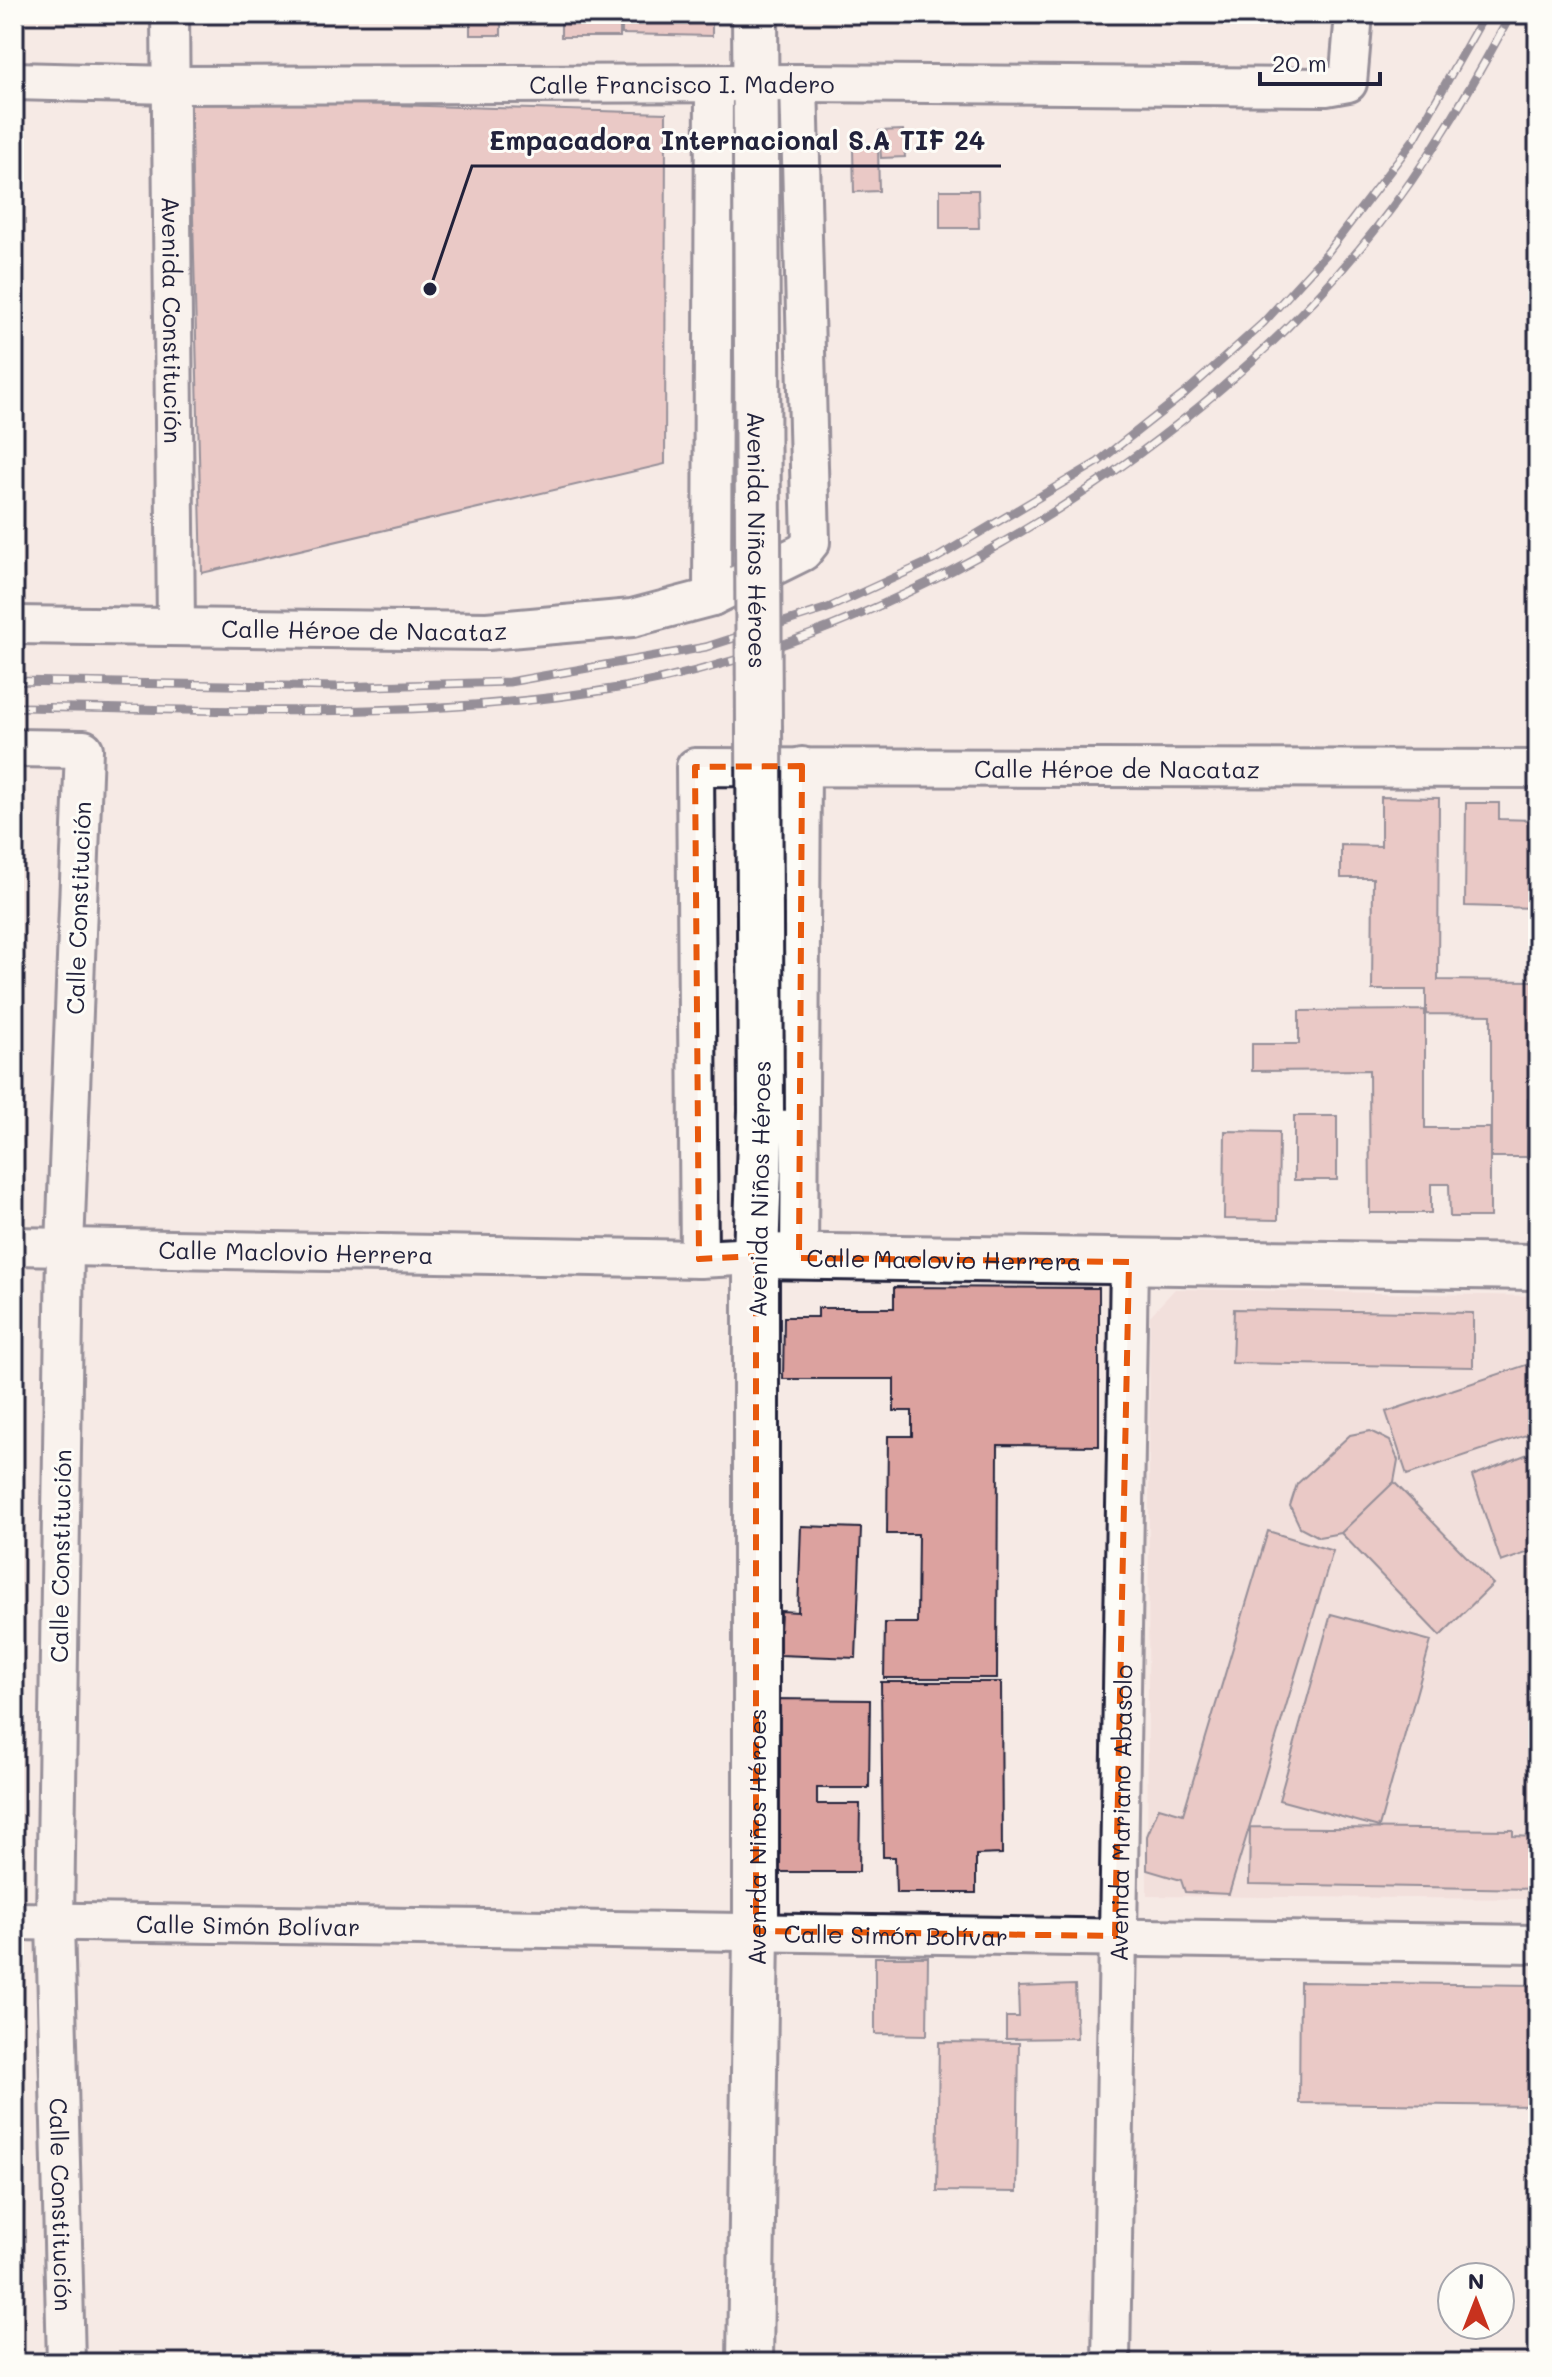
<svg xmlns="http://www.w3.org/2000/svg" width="1552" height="2377" font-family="Mali,sans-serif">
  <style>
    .built { fill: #eed4d0 }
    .building { fill: #dca29f; stroke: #22223b; stroke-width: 2 }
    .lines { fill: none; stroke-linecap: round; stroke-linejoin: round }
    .minor-casing { stroke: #22223b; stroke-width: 42 }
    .tertiary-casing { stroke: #22223b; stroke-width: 50 }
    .minor { stroke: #fdfcf7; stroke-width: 36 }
    .tertiary { stroke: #fdfcf7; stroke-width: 44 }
    .rail-casing { stroke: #22223b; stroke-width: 9 }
    .rail { stroke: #fdfcf7; stroke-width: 6; stroke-dasharray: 18; stroke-linecap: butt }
    .tertiary-bridge-casing { stroke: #22223b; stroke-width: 50; stroke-linecap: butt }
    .tertiary-bridge { stroke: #fdfcf7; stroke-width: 44 }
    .marked { fill: none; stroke: #e8590c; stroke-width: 6; stroke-dasharray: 16 10; stroke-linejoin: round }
    .labels { text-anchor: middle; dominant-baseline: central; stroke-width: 6; stroke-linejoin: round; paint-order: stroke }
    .street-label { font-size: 24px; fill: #22223b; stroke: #fdfcf7 }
    .leader { fill: none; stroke: #22223b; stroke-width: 3 }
    .callout-dot { fill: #22223b; stroke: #fdfcf7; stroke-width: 3 }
    .callout-label { font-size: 26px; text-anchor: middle; font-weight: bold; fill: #22223b; stroke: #fdfcf7; stroke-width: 6; stroke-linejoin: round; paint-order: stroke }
  </style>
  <rect width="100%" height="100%" fill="#f6eae5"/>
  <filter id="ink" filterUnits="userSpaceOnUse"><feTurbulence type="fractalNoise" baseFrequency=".0125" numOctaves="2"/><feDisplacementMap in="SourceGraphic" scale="16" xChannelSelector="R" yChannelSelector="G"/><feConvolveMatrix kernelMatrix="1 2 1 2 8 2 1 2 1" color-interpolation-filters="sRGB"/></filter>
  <g filter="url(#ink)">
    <!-- built -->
    <path class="built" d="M1175 1289 1538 1296V1899L1147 1896 1150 1316Z"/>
    <!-- building -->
    <path class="building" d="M470 14H501V35H470Z
      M561 14H620V37H561Z
      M622 14H712V36L622 34Z
      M190 99 666 113 665 464 202 573Z
      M903 130 905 157 881 158 879 131Z
      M878 147 879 191 854 192 853 148Z
      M940 190H978L979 228H940Z
      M1381 797 1439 798 1438 980 1534 981 1533 1016H1538V1099H1528L1527 1157H1491V1015L1426 1014V990H1372L1373 878H1341V845L1381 846Z
      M1466 803H1499V819L1538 820 1537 908 1465 906Z
      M1425 1010V1128H1490V1217H1450L1449 1184H1431V1213H1370L1369 1070 1252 1071V1044H1299V1011Z
      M1294 1116H1337V1180H1294Z
      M1225 1131 1279 1132 1278 1220 1224 1219Z
      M894 1287 1099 1288V1446L998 1445 997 1678H884L885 1623H917L918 1534H887L888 1436H912V1411H894V1379H783L784 1317H818V1308H894Z
      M1234 1309 1473 1313V1367L1232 1363Z
      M1538 1361V1431L1407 1475 1386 1412Z
      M1370 1431 1390 1441 1398 1460 1394 1482 1341 1533 1319 1537 1300 1527 1290 1506 1297 1484 1350 1435Z
      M1538 1450V1549L1501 1562 1472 1476Z
      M1394 1482 1493 1584 1440 1636 1341 1533Z
      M801 1526 861 1528 856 1658 779 1655 781 1611 798 1612Z
      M1268 1531 1333 1551 1229 1894 1185 1892 1181 1880 1147 1870V1836L1159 1807 1183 1814Z
      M1331 1614 1431 1641 1379 1827 1279 1800Z
      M881 1682H1001L1002 1854 976 1855V1893H896L895 1857H883Z
      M773 1699 870 1700 869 1788H817V1804H860L859 1872H771Z
      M1250 1827 1513 1830V1836L1538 1837V1889L1249 1884Z
      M875 1957H928L927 2035 875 2034Z
      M1300 1982 1538 1985V2106L1299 2103Z
      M1075 1985 1077 2038 1006 2039V2017H1019L1018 1987Z
      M939 2042 1019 2043 1017 2192 937 2191Z"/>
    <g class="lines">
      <defs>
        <g id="minor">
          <path id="s1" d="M170 14 176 626"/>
          <path id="s2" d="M14 81 171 85 799 83 1326 87 1348 83 1354 14"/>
          <path d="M712 597 714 85"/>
          <path id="s3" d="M14 625 487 631 632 618 712 597 803 552 811 542 799 83"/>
          <path id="s4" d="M14 748 84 749 65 1247 55 1922 66 2363"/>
          <path id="s5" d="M14 1246 699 1259 756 1256"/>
          <path d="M799 1258 802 766"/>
          <path id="s6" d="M699 1259 695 767 1538 769"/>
          <path id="s7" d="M14 1921 1538 1944"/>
          <path id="s8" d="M1111 2363 1129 1262"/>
        </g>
        <g id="tertiary">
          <path d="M755 14 756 154"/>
          <path id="s9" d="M756 1256 1538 1267"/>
          <path id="s10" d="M750 2363 756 1931V1256L761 1111"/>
        </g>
      </defs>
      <!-- minor casing -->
      <use href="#minor" class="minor-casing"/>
      <!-- tertiary casing -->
      <use href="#tertiary" class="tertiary-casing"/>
      <!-- minor -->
      <use href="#minor" class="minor"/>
      <!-- tertiary -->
      <use href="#tertiary" class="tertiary"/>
      <defs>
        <path id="rail" d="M14 681 337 687 509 682 706 647 828 608 935 559 1098 462 1184 394 1263 323 1327 253 1415 138 1485 14
          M14 707C217 709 423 722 624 687 898 638 1202 448 1374 231 1428 163 1470 90 1511 14"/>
      </defs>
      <!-- rail casing -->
      <use href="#rail" class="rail-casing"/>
      <!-- rail -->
      <use href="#rail" class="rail"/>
      <defs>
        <g id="tertiary-bridge">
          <path id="s11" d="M756 154 761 1111"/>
        </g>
      </defs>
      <!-- tertiary-bridge casing -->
      <use href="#tertiary-bridge" class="tertiary-bridge-casing"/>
      <!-- tertiary-bridge -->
      <use href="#tertiary-bridge" class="tertiary-bridge"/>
    </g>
  </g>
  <!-- marked area -->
  <path d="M0 0H1552V2377H0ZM802 766 799 1258 1129 1262 1115 1936 756 1931V1256L699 1259 695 767Z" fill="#f6eae5" fill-opacity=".55" fill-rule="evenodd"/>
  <path class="marked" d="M802 766 799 1258 1129 1262 1115 1936 756 1931V1256L699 1259 695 767Z"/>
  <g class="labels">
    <!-- street labels -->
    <g class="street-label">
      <text stroke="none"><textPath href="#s2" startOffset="668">Calle Francisco I. Madero</textPath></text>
      <text stroke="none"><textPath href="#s1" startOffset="306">Avenida Constitución</textPath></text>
      <text stroke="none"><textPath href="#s11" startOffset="386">Avenida Niños Héroes</textPath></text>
      <text stroke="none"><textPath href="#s3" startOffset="350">Calle Héroe de Nacataz</textPath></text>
      <text stroke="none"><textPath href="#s6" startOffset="914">Calle Héroe de Nacataz</textPath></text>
      <text transform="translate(78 908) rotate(-88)">Calle Constitución</text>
      <text transform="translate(759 1189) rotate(-89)">Avenida Niños Héroes</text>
      <text stroke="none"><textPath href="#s5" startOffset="282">Calle Maclovio Herrera</textPath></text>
      <text stroke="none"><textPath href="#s9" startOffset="188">Calle Maclovio Herrera</textPath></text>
      <text transform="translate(60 1556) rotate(-89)">Calle Constitución</text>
      <text stroke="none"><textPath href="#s8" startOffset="550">Avenida Mariano Abasolo</textPath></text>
      <text stroke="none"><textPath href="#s10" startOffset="526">Avenida Niños Héroes</textPath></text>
      <text stroke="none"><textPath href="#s7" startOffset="234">Calle Simón Bolívar</textPath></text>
      <text stroke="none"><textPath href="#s7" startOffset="882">Calle Simón Bolívar</textPath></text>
      <text stroke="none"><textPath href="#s4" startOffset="1526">Calle Constitución</textPath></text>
    </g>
  </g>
  <!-- callouts -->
  <path class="leader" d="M430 289L472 166H1001"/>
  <circle class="callout-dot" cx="430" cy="289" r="8"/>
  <g class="callout-label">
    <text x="737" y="150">Empacadora Internacional S.A TIF 24</text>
  </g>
  <!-- margin -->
  <rect width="1552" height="2377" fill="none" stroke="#fdfcf7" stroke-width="48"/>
  <rect x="24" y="24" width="1504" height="2329" fill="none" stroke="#22223b" stroke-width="3" filter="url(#ink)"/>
  <!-- north arrow -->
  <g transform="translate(1476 2301)"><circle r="38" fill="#fdfcf7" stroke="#a5a5ac" stroke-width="2"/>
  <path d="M0-6L14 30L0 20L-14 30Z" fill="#c8321e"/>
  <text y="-12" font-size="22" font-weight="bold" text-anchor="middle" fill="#22223b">N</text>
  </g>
  <!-- scale -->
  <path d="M1260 72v12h120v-12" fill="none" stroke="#22223b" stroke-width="4"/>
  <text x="1272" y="72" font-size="24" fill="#22223b" stroke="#fdfcf7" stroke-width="6" paint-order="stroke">20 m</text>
</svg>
